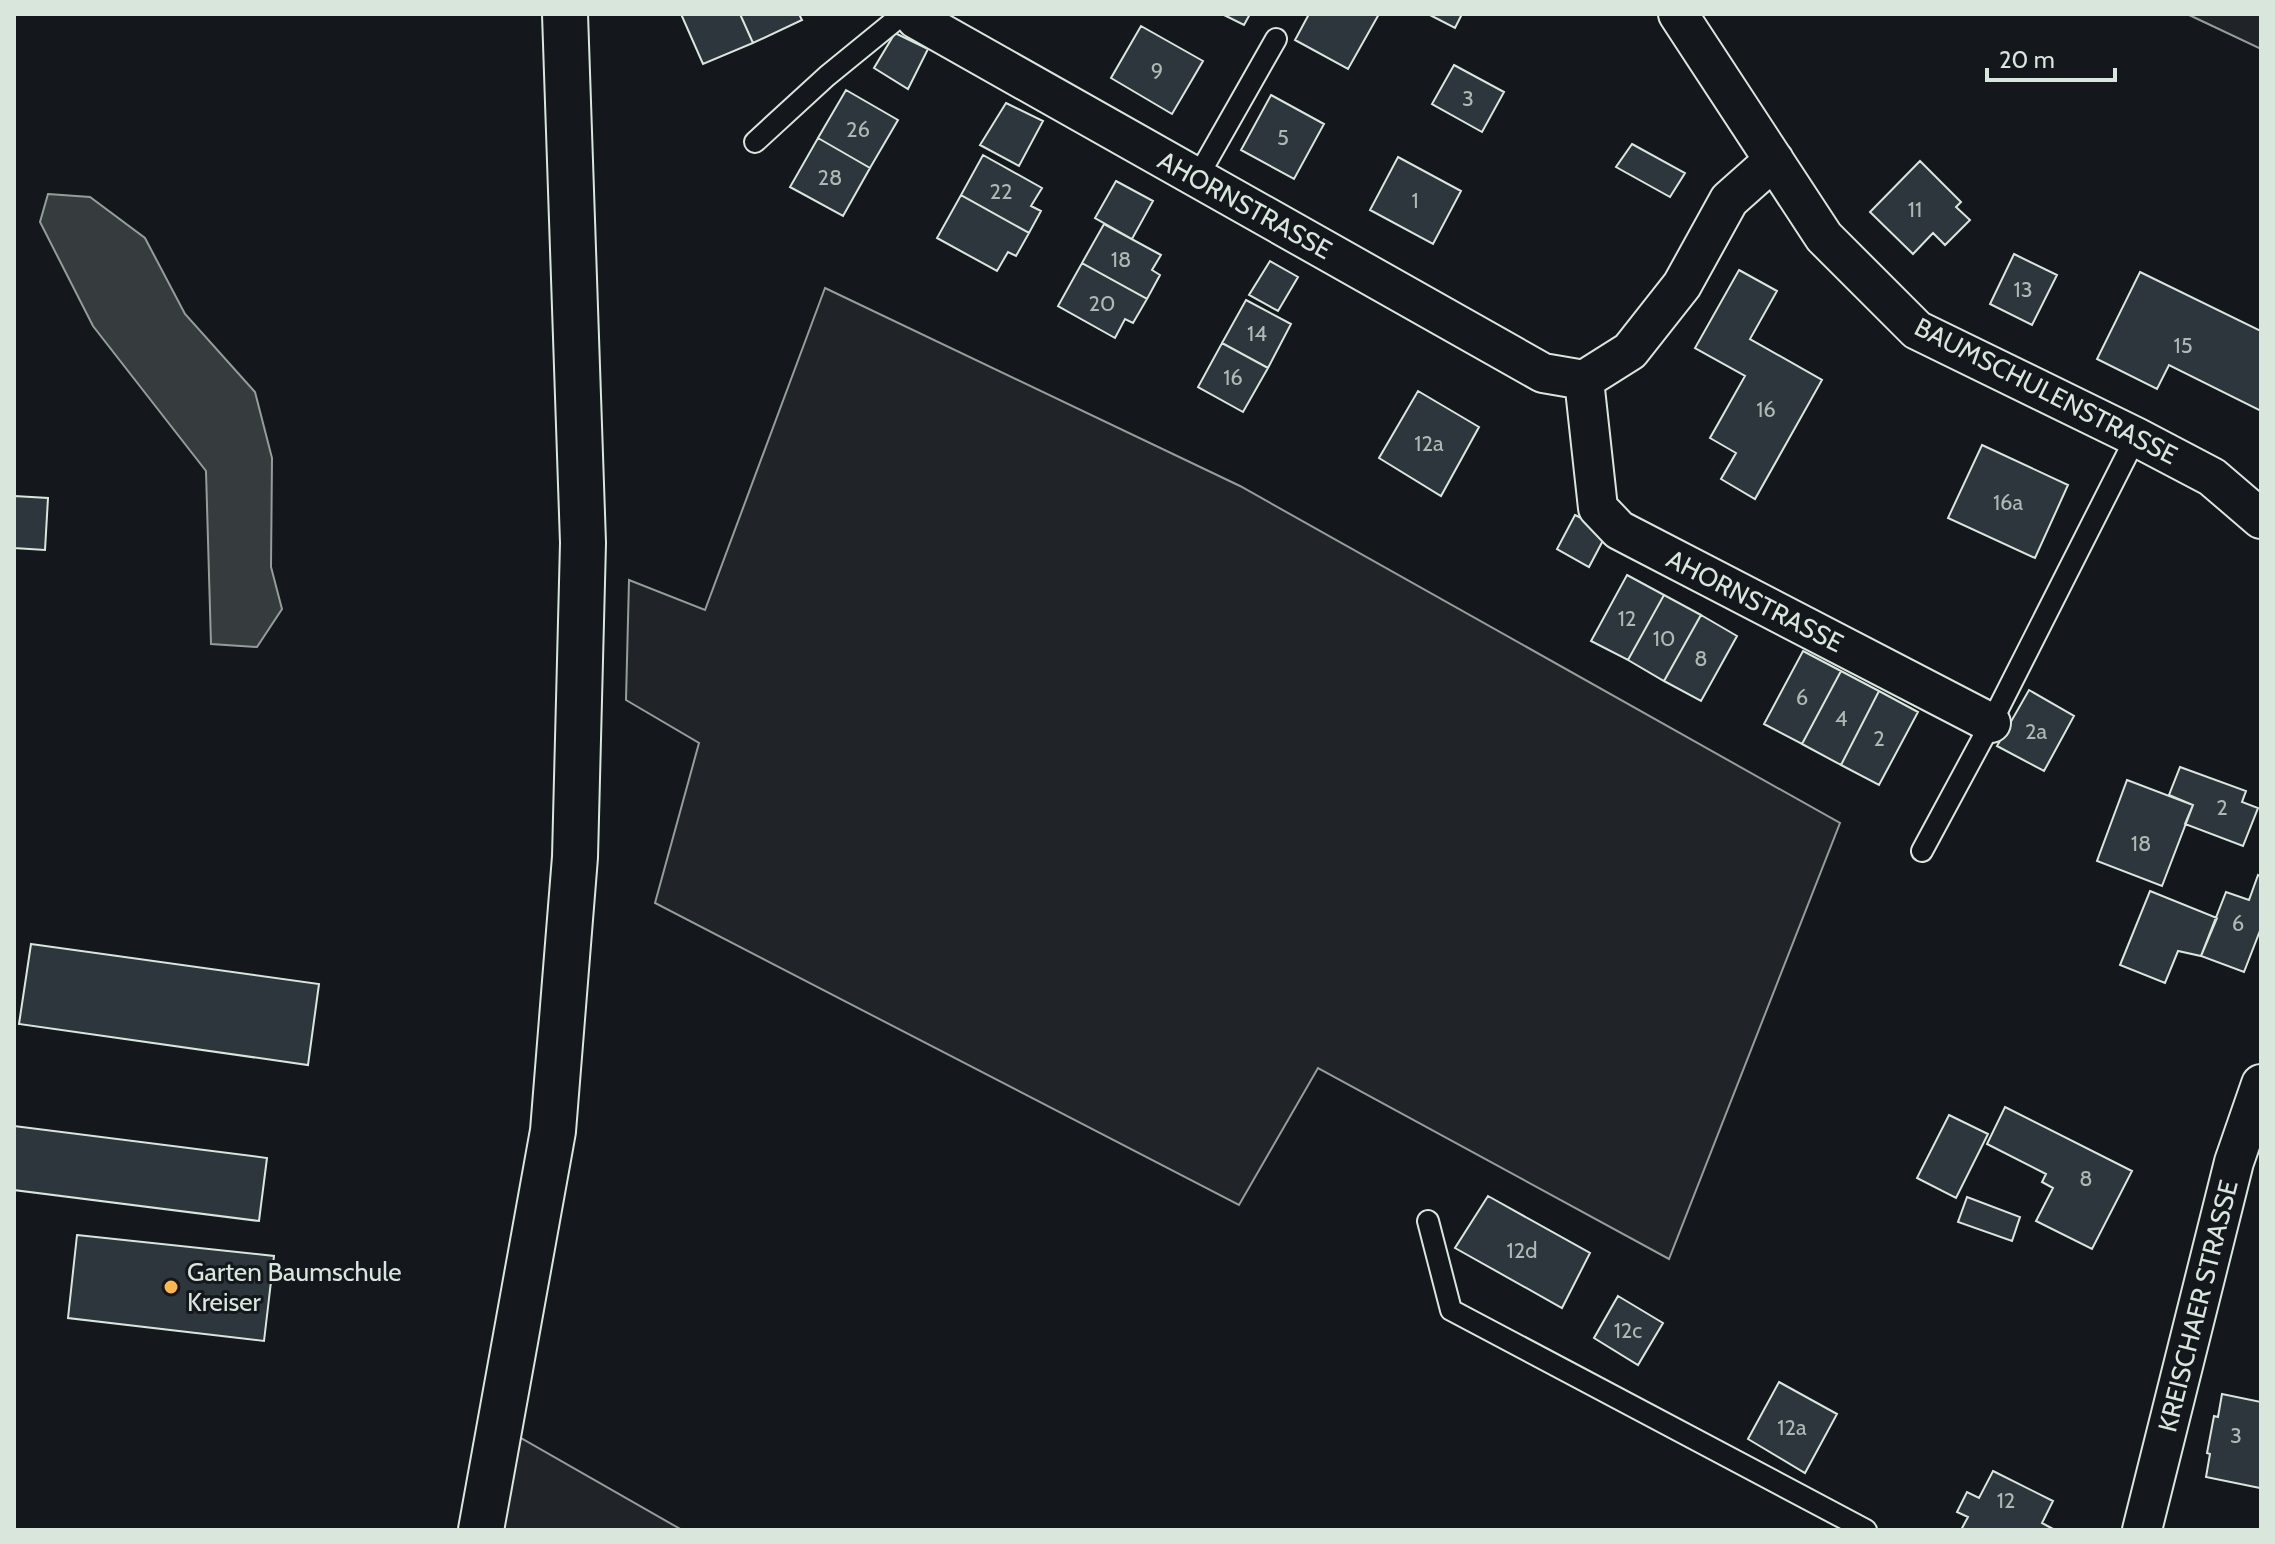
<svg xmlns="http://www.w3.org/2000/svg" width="2275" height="1544" font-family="Cabin,sans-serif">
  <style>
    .green { fill: #202428; stroke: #939e99; stroke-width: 2 }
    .water { fill: #363b3e; stroke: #939e99; stroke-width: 2 }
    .building { fill: #2c363c; stroke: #d8e6dc; stroke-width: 2 }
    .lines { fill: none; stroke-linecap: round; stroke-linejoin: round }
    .lane-casing { stroke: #d8e6dc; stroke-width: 24 }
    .street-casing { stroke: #d8e6dc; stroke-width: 42 }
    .secondary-casing { stroke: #d8e6dc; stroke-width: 48 }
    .lane { stroke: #14181c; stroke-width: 20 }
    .street { stroke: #14181c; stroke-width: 38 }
    .secondary { stroke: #14181c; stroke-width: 44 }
    .poi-dot { fill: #ffb74d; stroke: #14181c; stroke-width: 3 }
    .labels { text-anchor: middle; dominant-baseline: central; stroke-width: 6; stroke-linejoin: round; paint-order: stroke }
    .number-label { font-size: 22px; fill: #adbab4 }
    .street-label { font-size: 26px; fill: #d8e6dc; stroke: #14181c }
    .poi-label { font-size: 26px; fill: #d8e6dc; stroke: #14181c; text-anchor: start }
  </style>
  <rect width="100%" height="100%" fill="#14181c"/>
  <!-- green -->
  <path class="green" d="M2187 14H2261V49Z
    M825 288 1240 486 1840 823 1669 1259 1318 1068 1239 1205 655 903 699 743 626 700 629 580 705 610Z
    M500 1426 682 1530H481Z"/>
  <!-- water -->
  <path class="water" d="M48 194 90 197 145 238 185 314 255 392 272 458 271 567 282 609 257 647 211 644 206 471 93 326 40 222Z"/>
  <!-- building -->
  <path class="building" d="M681 14H740L753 43 703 64Z
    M740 14H799L802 20 753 43Z
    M1222 14H1250L1244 25Z
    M1309 14H1379L1348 69 1295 40Z
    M1428 14H1462L1455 28Z
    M1141 26 1203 61 1172 114 1111 78Z
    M895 33 928 49 908 89 874 68Z
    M1454 65 1504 92 1482 132 1432 104Z
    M846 90 898 120 870 168 818 138Z
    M1271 95 1324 124 1294 179 1241 150Z
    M1006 103 1043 121 1019 166 980 145Z
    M818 138 870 168 843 216 790 187Z
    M1632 144 1685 173 1670 197 1616 167Z
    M983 155 1042 188 1031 206 1041 211 1029 233 961 195Z
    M1398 157 1461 191 1433 244 1370 210Z
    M1920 161 1961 202 1956 207 1970 220 1945 245 1933 233 1913 254 1870 212Z
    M1116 181 1153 201 1132 239 1095 218Z
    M961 195 1029 233 1016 256 1008 252 997 271 937 238Z
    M1104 224 1161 255 1152 270 1160 275 1147 299 1082 263Z
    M2014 254 2057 275 2032 325 1990 304Z
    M1270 261 1298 277 1278 311 1249 295Z
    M1082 263 1147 299 1133 323 1125 319 1115 338 1058 306Z
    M1739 270 1777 291 1750 339 1822 380 1755 499 1721 479 1736 453 1710 438 1745 376 1695 348Z
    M2140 272 2261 331V411L2169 365 2157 389 2097 359Z
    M1246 300 1291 324 1268 368 1222 343Z
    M1222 343 1268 368 1243 412 1198 387Z
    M1418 391 1479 427 1441 496 1379 458Z
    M1982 445 2068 485 2035 558 1948 518Z
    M14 496 48 498 45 550 14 548Z
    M1575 515 1608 531 1589 567 1557 549Z
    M1627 575 1664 595 1628 660 1591 641Z
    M1664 595 1701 615 1664 681 1628 660Z
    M1701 615 1737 636 1701 701 1664 681Z
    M1803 651 1841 671 1802 744 1764 724Z
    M1841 671 1879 691 1841 765 1802 744Z
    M2029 690 2074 716 2044 771 1997 746Z
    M1879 691 1918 712 1879 785 1841 765Z
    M2180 767 2246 791 2242 802 2258 808 2243 846 2185 824 2193 805 2169 795Z
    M2127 780 2193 805 2162 886 2097 861Z
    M2258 875 2261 877V928L2244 972 2201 956 2226 892 2249 900Z
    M2150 891 2217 918 2201 956 2178 951 2165 983 2120 965Z
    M31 944 319 984 308 1065 19 1024Z
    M2005 1107 2132 1171 2092 1249 2036 1221 2053 1188 2042 1182 2046 1174 1987 1144Z
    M1949 1115 1988 1134 1956 1198 1917 1178Z
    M14 1126 267 1158 259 1221 14 1190Z
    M1488 1196 1590 1253 1562 1308 1455 1248Z
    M1967 1197 2020 1217 2012 1241 1958 1222Z
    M77 1235 274 1256 264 1341 68 1318Z
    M1618 1296 1663 1323 1638 1365 1594 1338Z
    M1779 1382 1837 1414 1805 1473 1748 1439Z
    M2222 1394 2261 1402 2260 1488 2206 1477 2210 1454 2207 1453 2214 1416 2218 1417Z
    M1993 1471 2053 1501 2042 1523 2055 1530H1961L1968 1517 1957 1512 1967 1492 1979 1498Z"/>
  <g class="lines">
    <defs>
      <path id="lane" d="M755 142 827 76 903 14
        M1197 178 1276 39
        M1922 851 1991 723 2136 437
        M1428 1221 1451 1310 1866 1530"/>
      <path id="street" d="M914 14 916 19 1543 373 1584 380 1630 351 1682 285 1729 200 1774 160
        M1678 14 1824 237 1917 330 2136 437 2212 477 2261 519
        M1584 380 1598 508 1619 530 1991 723
        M2142 1530 2234 1162 2261 1084"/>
      <path id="secondary" d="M481 1530 553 1131 575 857 583 543 565 14"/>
    </defs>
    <!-- lane casing -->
    <use href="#lane" class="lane-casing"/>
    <!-- street casing -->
    <use href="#street" class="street-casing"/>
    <!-- secondary casing -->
    <use href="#secondary" class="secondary-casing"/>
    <!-- lane -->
    <use href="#lane" class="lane"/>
    <!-- street -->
    <use href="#street" class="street"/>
    <!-- secondary -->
    <use href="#secondary" class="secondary"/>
  </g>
  <!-- markers -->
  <circle class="poi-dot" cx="171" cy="1287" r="8"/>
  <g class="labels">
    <!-- number labels -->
    <g class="number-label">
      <text x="1157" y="70">9</text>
      <text x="1468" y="98">3</text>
      <text x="858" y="129">26</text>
      <text x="1283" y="137">5</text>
      <text x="830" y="177">28</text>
      <text x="1001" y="191">22</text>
      <text x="1415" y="200">1</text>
      <text x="1915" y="209">11</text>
      <text x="1121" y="259">18</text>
      <text x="2023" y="289">13</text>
      <text x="1102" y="303">20</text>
      <text x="1257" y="333">14</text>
      <text x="2183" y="345">15</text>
      <text x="1233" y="377">16</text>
      <text x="1766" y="409">16</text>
      <text x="1429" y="443">12a</text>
      <text x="2008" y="502">16a</text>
      <text x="1627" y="618">12</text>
      <text x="1664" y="638">10</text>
      <text x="1701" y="658">8</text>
      <text x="1802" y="697">6</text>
      <text x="1841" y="718">4</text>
      <text x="2036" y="731">2a</text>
      <text x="1879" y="738">2</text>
      <text x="2222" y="807">2</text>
      <text x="2141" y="843">18</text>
      <text x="2238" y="923">6</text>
      <text x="2086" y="1178">8</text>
      <text x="1522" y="1250">12d</text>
      <text x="1628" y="1330">12c</text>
      <text x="1792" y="1427">12a</text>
      <text x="2236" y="1435">3</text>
      <text x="2006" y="1500">12</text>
    </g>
    <!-- street labels -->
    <g class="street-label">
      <text transform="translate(1245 205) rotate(29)">AHORNSTRASSE</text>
      <text transform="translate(2046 391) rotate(27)">BAUMSCHULENSTRASSE</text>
      <text transform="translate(1755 601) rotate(27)">AHORNSTRASSE</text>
      <text transform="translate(2198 1306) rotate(-76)">KREISCHAER STRASSE</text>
    </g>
    <!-- poi labels -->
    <g class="poi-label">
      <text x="187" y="1272">Garten Baumschule<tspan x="187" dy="30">Kreiser</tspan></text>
    </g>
  </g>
  <!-- border -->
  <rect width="2275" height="1544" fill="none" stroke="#d8e6dc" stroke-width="32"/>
  <!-- scale -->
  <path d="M1987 68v12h128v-12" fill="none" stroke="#d8e6dc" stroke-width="4"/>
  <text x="1999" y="68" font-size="24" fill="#d8e6dc" stroke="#14181c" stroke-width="6" paint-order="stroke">20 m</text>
</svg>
